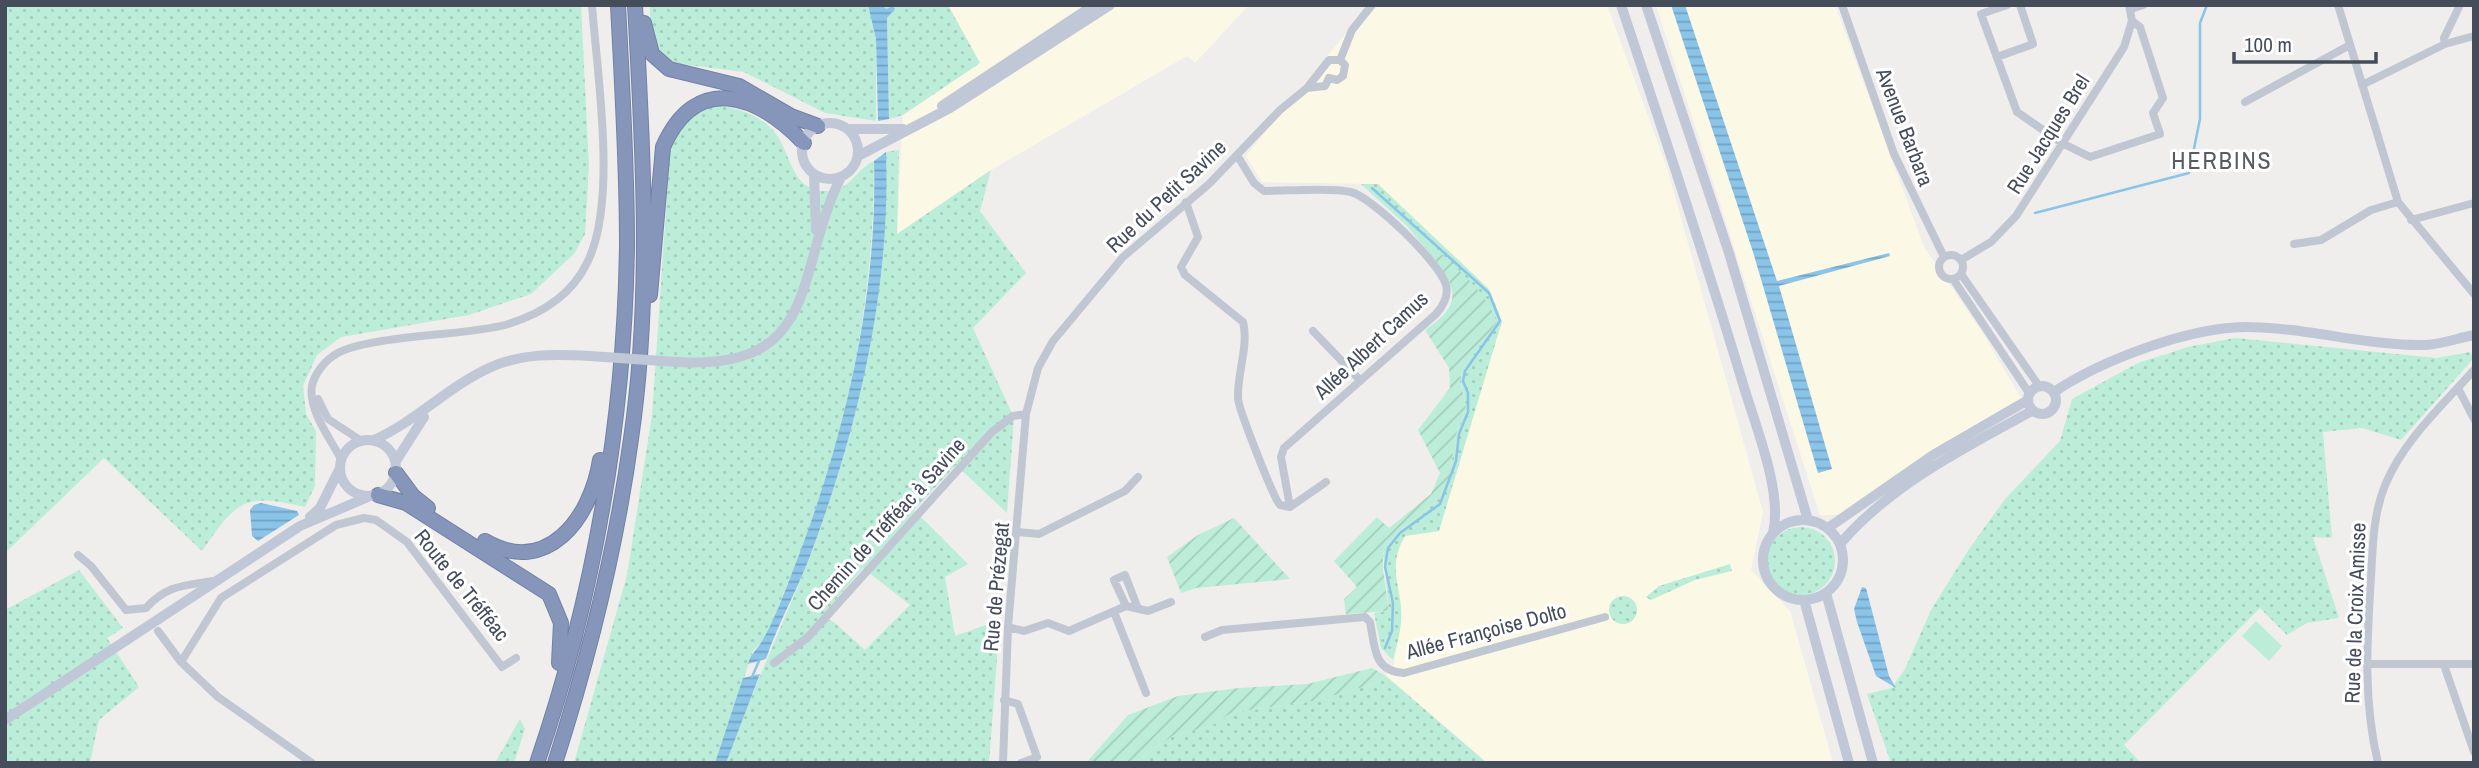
<svg xmlns="http://www.w3.org/2000/svg" width="2479" height="768" font-family="'Archivo Narrow',sans-serif">
  <style>
    .commercial { fill: #fbf9e6 }
    .grass { fill: url(#grass-dots); fill-rule: evenodd }
    .park { fill: #bcedd8 }
    .garden { fill: url(#garden-furrows) }
    .water { fill: url(#water-rules) }
    .lines { fill: none; stroke-linecap: round; stroke-linejoin: round }
    .stream { stroke: #8ac4e9; stroke-width: 2.5 }
    .highway-casing { stroke: #7181a7; stroke-width: 16 }
    .street { stroke: #c1c7d2; stroke-width: 8 }
    .secondary { stroke: #c0c7d6; stroke-width: 10 }
    .highway { stroke: #8696bb; stroke-width: 14 }
    .secondary-bridge { stroke: #c0c7d6; stroke-width: 10 }
    .labels { text-anchor: middle; dominant-baseline: central; stroke-width: 6; stroke-linejoin: round; paint-order: stroke }
    .street-label { font-size: 21px; fill: #464d5a; stroke: #fff }
    .quarter-label { font-size: 24px; letter-spacing: 2px; fill: #5a5c62; stroke: #fff }
  </style>
  <defs>
    <pattern id="grass-dots" width="8" height="8" patternUnits="userSpaceOnUse" patternTransform="scale(1.75)"><rect width="8" height="8" fill="#bcedd8"/><path d="M2 2h.1M6 6h.1" fill="none" stroke="#a3cdbc" stroke-width="1.8" stroke-linecap="round"/></pattern>
    <pattern id="garden-furrows" width="10" height="10" patternUnits="userSpaceOnUse" patternTransform="scale(1.75)"><rect width="10" height="10" fill="#bcedd8"/><path d="M-1 1l2-2M0 10L10 0M9 11l2-2" fill="none" stroke="#a3cdbc"/></pattern>
    <pattern id="water-rules" width="6" height="5" patternUnits="userSpaceOnUse" patternTransform="scale(1.75)"><rect width="6" height="5" fill="#8ac4e9"/><path d="M0 2.5h6" fill="none" stroke="#73a1c0"/></pattern>
  </defs>
  <rect width="100%" height="100%" fill="#f0eeed"/>
  <!-- commercial -->
  <path class="commercial" d="M948 5H1249L1195 63 1187 56 991 170 897 234 903 115 980 63Z
    M1369 5H1607L1667 168 1763 512 1751 570 1790 611 1833 763H1487L1386 676 1394 664 1401 620 1394 572 1396 551 1405 536 1439 531 1502 321 1378 184 1262 182 1246 156Z
    M1656 5H1835L1924 247 1983 334 2025 405 1846 515H1820Z"/>
  <!-- grass -->
  <path class="grass" d="M5 5H581L589 166 585 234 574 254 531 294 469 315 341 337 317 355 303 386 306 414 316 431 315 486 305 507C243 492 237 501 202 551L104 458 5 553Z
    M650 5H868L876 39V121L825 113 744 72 672 63 655 47 650 24Z
    M882 5H948L980 63 903 115 889 119 887 18 894 9H885Z
    M713 104C735 108 756 113 772 129 786 144 788 166 801 181 809 191 830 194 841 188 854 181 860 167 874 161 875 304 844 453 787 585 778 607 770 635 753 651L715 763H574L627 575 652 415 670 151C680 121 684 116 713 104Z
    M899 150 897 234 991 170 980 211 1026 273 973 328 1014 418 1007 513 956 465 914 510 968 564 945 577 955 636 1000 620 989 763H726C752 689 786 619 814 546 860 421 889 285 886 152ZM863 568 910 605 865 650 835 623 822 616Z
    M1361 184H1378L1489 289 1502 321 1439 531 1405 536C1385 570 1404 588 1401 622 1400 635 1396 648 1393 660L1381 648 1374 613 1389 611 1383 550 1397 533 1437 501 1449 477 1456 435 1466 406 1460 382 1461 371 1497 322 1436 251 1431 255 1407 226Z
    M2235 338 2437 358 2470 352 2474 358 2401 440 2362 428 2323 432 2332 538 2313 537 2339 618 2307 623 2287 635 2260 608 2124 745 2141 763H1891L1867 694 1892 688 1905 669 1931 610 1969 549 2005 499 2060 441 2072 399 2138 363 2188 347Z
    M1767 561a34 34 0 1 1 68 0a34 34 0 1 1-68 0Z
    M1730 564 1732 571 1695 580 1651 600 1646 597 1659 586Z
    M79 570 123 628 107 638 139 687 99 720 90 763H5V610Z
    M1609 610a14 14 0 1 1 28 0a14 14 0 1 1-28 0Z
    M1386 676 1487 763H1135L1174 735 1211 726 1231 713 1314 701 1374 684Z
    M520 719 525 729 514 763H495Z"/>
  <!-- park -->
  <path class="park" d="M2256 621 2282 646 2269 661 2242 636Z"/>
  <!-- garden -->
  <path class="garden" d="M1437 250C1460 272 1485 291 1497 322L1461 371 1460 382 1466 406 1456 435 1449 477 1437 501 1397 533 1383 550V570L1389 611 1346 614 1344 599 1357 587 1334 561 1377 517 1389 528 1431 494 1440 473 1418 430 1450 388 1449 368 1425 330C1463 304 1458 289 1431 255Z
    M1234 518 1290 579 1196 588 1181 593 1167 557 1198 535Z
    M1372 668 1386 676 1374 684 1314 701 1231 713 1211 726 1174 735 1135 763H1086L1128 715 1178 696 1238 688 1307 684Z"/>
  <!-- water -->
  <path class="water" d="M868 5H882L886 9 893 6 895 9 887 18 889 119 878 121 876 39Z
    M1671 5H1685L1777 281 1889 253 1890 256 1779 286 1832 469 1818 473 1753 252Z
    M886 152C891 288 858 429 810 556 797 591 778 623 766 659L748 664C751 653 757 650 762 641 774 621 783 596 792 573 843 444 878 300 874 161Z
    M261 503 297 511 299 515 258 541 252 536 250 510 254 505Z
    M1862 587 1866 588 1889 676 1896 688 1876 676 1857 622 1854 609Z
    M760 674 726 763H715L743 678Z"/>
  <g class="lines">
    <!-- stream -->
    <path class="stream" d="M1372 188 1489 293 1500 321 1465 371 1463 381 1468 393V412L1459 434 1456 461 1440 504 1400 533 1388 548 1385 567 1393 603 1392 631 1385 648
      M2035 213 2189 173 2200 119V23L2207 5
      M752 677 759 661"/>
    <defs>
      <path id="highway" d="M644 23 652 54 669 69 739 86 791 116 818 126
        M650 295 663 147C696 72 757 94 804 143
        M396 473 413 496 428 508
        M378 495 406 503 549 594 561 623 559 663
        M485 541C547 577 591 518 600 460
        M537 763C594 597 625 419 627 243 627 164 622 84 618 5
        M555 763C589 657 616 549 631 439 652 296 643 148 635 5"/>
    </defs>
    <!-- highway casing -->
    <use href="#highway" class="highway-casing"/>
    <!-- street -->
    <path class="street" d="M1842 5 1894 154 1944 257
      M2007 5 1981 14 2017 112 2062 143 2090 157 2160 134 2153 113 2163 98 2140 27 2132 21
      M2338 5 2398 202 2474 294
      M2131 9 2143 5
      M2445 44 2444 38 2460 5
      M1997 57 2033 44 2020 5
      M1340 60 1352 30 1372 5
      M2362 85 2445 44 2474 36
      M1307 88 1325 86 1329 78
      M2245 102 2350 45
      M1237 155 1254 183 1264 191C1287 191 1331 187 1351 192 1373 198 1440 263 1446 285 1449 296 1443 306 1436 314L1284 448 1281 457 1290 507
      M1186 202 1198 237 1181 267 1185 275 1243 322C1249 346 1237 373 1238 398 1238 408 1274 499 1280 505L1290 507 1326 482
      M2411 220 2474 203
      M2294 244 2321 240 2371 210 2398 202
      M1939 267a12 12 0 1 1 24 0a12 12 0 1 1-24 0Z
      M1961 260 1991 242 2016 216 2124 47 2132 21 2129 5
      M1961 274 2039 386
      M1953 279 2029 393
      M1313 331 1359 379
      M2458 388 2474 419
      M318 399 328 419 360 440
      M341 459C330 438 308 410 312 386 314 375 324 362 333 356 361 335 465 336 505 325 539 315 571 296 587 263 618 202 597 74 592 5
      M1018 532 1039 534 1125 491 1138 477
      M78 555 91 566 126 610 146 608C167 585 183 586 213 581
      M1126 606 1114 580 1125 575 1137 606
      M1114 612 1146 693
      M1008 627 1024 631 1048 623 1069 631 1126 606 1148 611 1171 602
      M158 631 181 662
      M1205 637 1222 630 1365 617 1370 622C1375 647 1373 671 1404 673L1605 617
      M774 663 808 637 992 432 1013 416 1026 414
      M2366 664H2474
      M2444 665 2474 752
      M1004 700 1018 704 1037 757 1021 763
      M312 763 218 697 181 662 221 598 336 525 364 518 376 520 407 542 502 667 516 658
      M1003 763 1008 627 1026 414 1038 368 1053 341 1123 257 1209 184 1280 110 1307 88 1329 60H1340L1345 65 1343 76 1337 80 1329 78
      M2378 763C2363 700 2367 641 2371 577 2373 545 2373 513 2386 483 2405 439 2442 406 2474 370"/>
    <!-- secondary -->
    <path class="secondary" d="M1621 5C1663 131 1705 257 1743 384 1755 425 1783 492 1773 533
      M1646 5 1729 253 1808 520
      M942 106 1094 5
      M802 151a28 28 0 1 1 56 0a28 28 0 1 1-56 0Z
      M848 129H903
      M858 156 950 108 1110 5
      M814 174 816 230
      M677 362C823 371 794 270 841 177
      M2028 400a14 14 0 1 1 28 0a14 14 0 1 1-28 0Z
      M2054 392C2102 360 2187 328 2245 327 2306 327 2366 346 2426 345 2442 344 2458 338 2474 335
      M340 468a28 28 0 1 1 56 0a28 28 0 1 1-56 0Z
      M374 440C416 421 448 387 489 368 521 353 556 354 590 356
      M396 461 424 417
      M310 517 320 508 339 470
      M1763 560a40 40 0 1 1 80 0a40 40 0 1 1-80 0Z
      M1828 528 1933 455 2028 400
      M1840 544C1890 485 1966 447 2032 411
      M1826 593 1873 763
      M1804 600 1849 763
      M5 720 300 526 368 497"/>
    <!-- highway -->
    <use href="#highway" class="highway"/>
    <!-- secondary-bridge -->
    <path class="secondary-bridge" d="M590 356 677 362"/>
  </g>
  <g class="labels">
    <!-- street labels -->
    <g class="street-label">
      <text transform="translate(1905 127) rotate(69)">Avenue Barbara</text>
      <text transform="translate(2048 134) rotate(-58)">Rue Jacques Brel</text>
      <text transform="translate(1166 196) rotate(-43)">Rue du Petit Savine</text>
      <text transform="translate(1371 345) rotate(-43)">Allée Albert Camus</text>
      <text transform="translate(886 524) rotate(-48)">Chemin de Tréfféac à Savine</text>
      <text transform="translate(462 585) rotate(51)">Route de Tréfféac</text>
      <text transform="translate(996 587) rotate(-85)">Rue de Prézegat</text>
      <text transform="translate(2355 613) rotate(-88)">Rue de la Croix Amisse</text>
      <text transform="translate(1486 631) rotate(-15)">Allée Françoise Dolto</text>
    </g>
    <!-- quarter labels -->
    <g class="quarter-label">
      <text x="2222" y="160">HERBINS</text>
    </g>
  </g>
  <!-- border -->
  <rect width="2479" height="768" fill="none" stroke="#464d5a" stroke-width="14"/>
  <!-- scale -->
  <path d="M2234 52v10h142v-10" fill="none" stroke="#464d5a" stroke-width="3.5"/>
  <text x="2244" y="52" font-size="21" fill="#464d5a" stroke="#ffffff" stroke-width="5" paint-order="stroke">100 m</text>
</svg>
